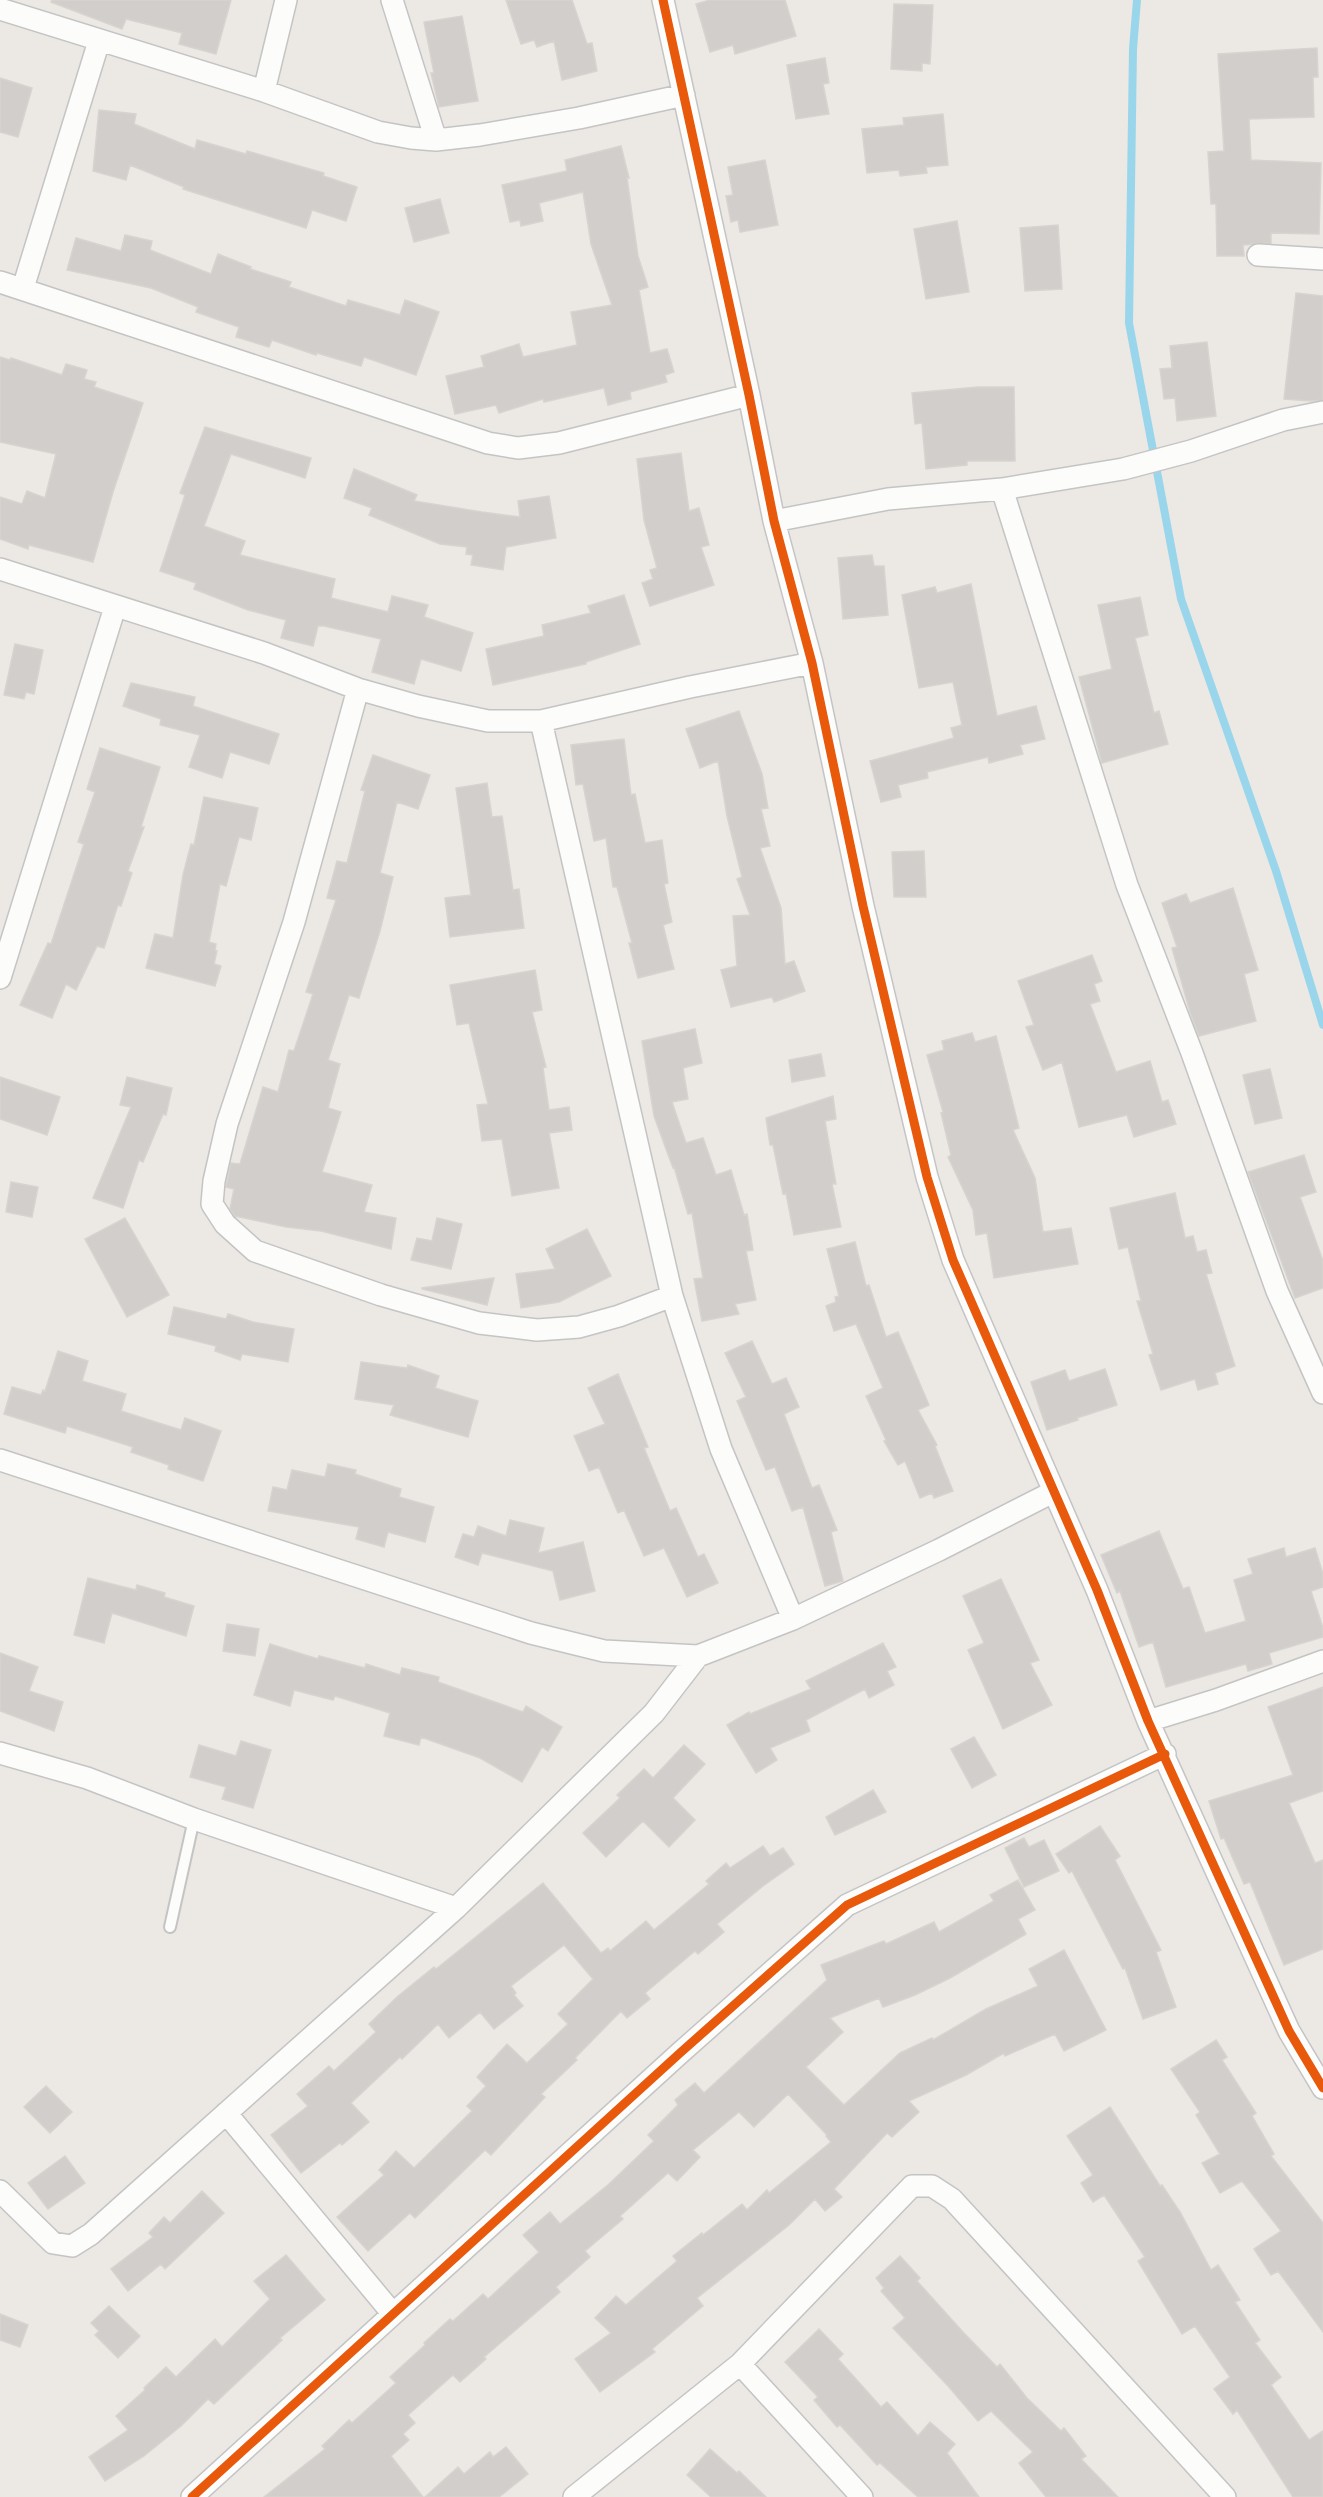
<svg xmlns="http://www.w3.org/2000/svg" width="1323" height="2497" font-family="Roboto,sans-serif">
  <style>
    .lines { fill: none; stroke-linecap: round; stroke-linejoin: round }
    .stream { stroke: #99d6ec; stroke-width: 8 }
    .building { fill: #d1cecb; stroke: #d7d4d0; stroke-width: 1.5 }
    .lane-casing { stroke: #c5c4c5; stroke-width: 14 }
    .street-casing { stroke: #c5c4c5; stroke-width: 24 }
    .lane { stroke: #fcfcfb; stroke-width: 10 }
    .street { stroke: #fcfcfb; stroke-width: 21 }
    .cycleway-casing { stroke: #fff; stroke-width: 13 }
    .cycleway { stroke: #e8590c; stroke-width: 9 }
  </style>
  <rect width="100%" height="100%" fill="#ece8e4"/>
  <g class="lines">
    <!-- stream -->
    <path class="stream" d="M1137 0 1133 49 1129 323 1181 599 1276 871 1323 1025"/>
  </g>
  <!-- building -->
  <path class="building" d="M52 0H231L216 54 179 44 182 33 126 19 122 29 51 2Z
    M506 0H572L587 44 592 43 597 71 562 80 554 41 537 47 534 40 521 44Z
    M710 0H785L796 36 735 54 733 45 710 52 696 4Z
    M894 4 933 5 930 64 922 63V71L891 69Z
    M462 16 478 101 439 107 431 73H434L424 22Z
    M1317 48 1318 77H1313L1314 117 1249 119 1251 160 1321 163 1319 234 1271 233V243L1243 245 1244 256H1217L1216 204H1211L1208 152 1224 151 1218 54Z
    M825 58 829 83 823 84 829 114 796 119 787 65Z
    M0 78 32 88 18 137 0 132Z
    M99 110 136 114 134 124 195 149 197 140 246 154 247 151 324 173 323 176 357 187 346 221 312 210 306 228 183 189 184 187 130 165 126 180 93 171Z
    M943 114 948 165 926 167 927 173 900 176 899 170 867 173 862 129 904 125 903 118Z
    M621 146 629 178H627L638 256 648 287 639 290 650 353 667 349 674 372 665 375 667 382 630 392 631 399 608 405 604 388 544 402 543 399 499 413 496 405 455 414 446 376 484 367 481 356 519 344 523 357 577 345 571 312 612 305 591 244 583 192 539 203 543 221 521 226 520 220 510 222 502 185 567 171 565 160Z
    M765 160 778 225 740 232 738 220 731 222 726 196 733 195 728 167Z
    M440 199 449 233 414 242 405 208Z
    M957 221 969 292 926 299 914 229Z
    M1058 225 1062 289 1025 291 1020 228Z
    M125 235 152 241 150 250 211 274 218 254 251 267 250 269 291 282 289 287 346 306 348 300 400 315 405 300 439 312 416 375 364 357 361 366 317 353 316 355 272 340 269 347 236 337 239 327 196 312 198 307 151 288 67 270 76 238 121 251Z
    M1296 293 1323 296V400L1311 401 1284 399Z
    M1207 342 1216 416 1177 421 1175 398 1164 399 1160 369 1172 368 1170 346Z
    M0 357 10 360 11 358 62 375 66 364 87 370 84 379 96 382 94 387 143 403 113 492 93 562 29 545 28 549 0 539V497L22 504 27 491 45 498 56 454 0 442Z
    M978 387H1014L1015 461H967V465L926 469 922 423 915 424 912 393Z
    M205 427 311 458 305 478 231 454 204 526 245 541 240 555 335 579 331 598 388 612 392 596 428 605 424 617 473 633 461 671 421 659 414 684 372 672 381 639 324 626H318L313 646 281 638 286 620 248 610 194 589 196 583 160 571 185 495 180 493Z
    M681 453 689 511 699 508 709 545 701 547 714 585 650 606 642 583 653 579 650 570 657 568 644 520 637 459Z
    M354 469 417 495 414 501 482 512 520 517 518 501 549 496 556 538 506 547 503 570 471 565 473 555 466 554 467 547 440 544 369 515 372 508 344 498Z
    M872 555 874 566H884L888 615 843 619 838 558Z
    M971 584 997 716 1036 706 1045 739 1020 745 1023 754 989 763 988 757 927 772 928 778 898 785 901 797 881 802 870 761 954 738 951 728 962 725 953 682 919 688 902 595 935 587 937 593Z
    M624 595 640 644 586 662V664L493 685 486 649 544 636 542 625 591 613 588 606Z
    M1140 597 1148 635 1135 638 1154 713 1159 711 1168 744 1102 763 1079 677 1112 669 1098 605Z
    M15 644 43 650 34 694 26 692 24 699 4 695Z
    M131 683 195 697 193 706 279 734 269 764 230 752 222 778 189 767 200 735 160 725 161 719 123 706Z
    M739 711 762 774 768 808 761 809 770 846 760 848 781 908 785 964 794 961 805 991 774 1002 772 997 731 1007 721 970 737 966 733 916 750 915 737 879 742 877 727 816 718 761 700 768 686 729Z
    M624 739 631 795 635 794 645 843 662 840 668 883 664 884 672 922 663 925 674 969 638 978 629 943H632L617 887H613L606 838 594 841 583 784 576 785 571 745Z
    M100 748 160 767 141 827H144L128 871 132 873 121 906 118 905 104 948 97 946 76 990 66 984 52 1018 20 1005 48 943 51 944 84 844 78 842 95 792 87 789Z
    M373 755 430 775 418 809 397 802 380 873 393 877 380 931 359 998 349 995 328 1060 340 1064 328 1108 341 1112 322 1172 372 1185 364 1212 396 1218 391 1249 321 1231 286 1227 235 1216 230 1209 234 1189 226 1187 231 1163 240 1164 263 1087 278 1092 289 1050 294 1051 313 994 306 992 336 900 327 898 337 861 347 863 365 791 361 790Z
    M487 783 492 817 502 816 513 890 519 889 524 928 450 937 445 898 471 895 456 788Z
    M204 797 258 808 251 840 239 837 226 886 220 884 209 942 216 944 215 950 217 951 214 964 221 966 215 986 146 968 155 934 173 938 183 875 191 844 194 845Z
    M924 851 926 897H894L892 852Z
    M1233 888 1258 970 1244 974 1256 1021 1199 1036 1190 1012 1172 948 1177 947 1162 903 1186 894 1190 903Z
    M1092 955 1102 981 1094 984 1100 1001 1090 1004 1116 1072 1150 1061 1162 1102 1168 1100 1176 1124 1134 1137 1127 1115 1079 1127 1062 1062 1043 1070 1026 1027 1034 1025 1018 981Z
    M535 970 542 1010 532 1012 546 1067 543 1068 549 1110 569 1107 572 1130 549 1133 559 1188 512 1196 502 1139 482 1141 477 1105 488 1104 469 1023 457 1025 450 985Z
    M695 1029 702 1063 683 1068 688 1099 672 1102 686 1143 703 1138 716 1175 731 1170 744 1215 747 1214 753 1250 746 1251 756 1300 735 1304 739 1314 702 1321 694 1279 703 1278 692 1213 688 1214 674 1167 673 1168 654 1116 642 1041Z
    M972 1033 975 1042 996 1036 1019 1128 1013 1130 1035 1178 1043 1232 1071 1228 1078 1264 994 1278 987 1233 976 1235 973 1210 948 1157 951 1155 941 1113 943 1112 927 1055 944 1050 942 1041Z
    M821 1054 825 1076 792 1082 789 1060Z
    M1270 1069 1282 1118 1255 1124 1243 1075Z
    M0 1077 60 1097 47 1135 0 1119Z
    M127 1077 172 1088 166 1115 163 1114 143 1162 139 1160 123 1208 93 1198 131 1107 120 1105Z
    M833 1096 836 1119 825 1121 836 1184H832L841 1227 794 1235 786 1193 783 1194 773 1145H770L766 1118Z
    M1304 1155 1316 1192 1300 1197 1323 1261V1288L1295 1298 1248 1172Z
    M11 1182 38 1187 32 1217 6 1212Z
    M1175 1193 1185 1238 1193 1236 1197 1252 1206 1250 1212 1273 1206 1274 1235 1366 1215 1373 1218 1384 1198 1390 1195 1379 1161 1390 1149 1355 1153 1354 1137 1301H1141L1128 1247 1119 1249 1110 1208Z
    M125 1218 169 1295 127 1317 85 1239Z
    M437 1218 462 1224 451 1269 411 1260 417 1238 432 1241Z
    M587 1229 611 1276 559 1302 521 1308 516 1274 555 1269 546 1249Z
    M855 1242 866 1286 869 1285 886 1337 898 1332 929 1405 918 1410 937 1445 935 1446 953 1491 934 1498 932 1493 920 1498 905 1461 898 1465 884 1441 886 1440 866 1396 883 1388 856 1324 834 1331 826 1306 836 1302 835 1297 839 1296 827 1249Z
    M494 1278 487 1305 422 1289V1288Z
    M174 1307 226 1319 228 1314 253 1322 294 1329 288 1362 242 1354 240 1360 215 1351 216 1346 168 1334Z
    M752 1341 772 1384 786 1378 799 1407 784 1414 812 1488 819 1485 837 1530 831 1532 843 1581 825 1586 803 1507 792 1511 775 1467 766 1470 737 1401 746 1397 725 1353Z
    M58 1351 88 1361 82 1381 126 1394 121 1411 181 1430 185 1418 221 1431 203 1481 168 1469 169 1465 131 1452 133 1447 67 1426 65 1433 4 1414 12 1387 41 1395 43 1390 45 1391Z
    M361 1362 407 1368 408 1365 439 1376 435 1388 478 1401 468 1437 390 1415 394 1405 355 1399Z
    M1105 1369 1117 1405 1077 1418 1078 1420 1047 1430 1031 1382 1065 1370 1069 1381Z
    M618 1374 648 1447 644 1448 670 1511 676 1508 698 1557 704 1554 718 1583 687 1597 664 1548 644 1556 624 1510 618 1513 599 1467 589 1471 574 1436 605 1424 588 1388Z
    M328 1464 356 1470 355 1474 401 1489 399 1497 434 1507 425 1542 388 1532 384 1547 356 1539 359 1527 268 1511 273 1487 287 1490 292 1470 325 1477Z
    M510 1520 544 1528 538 1553 583 1542 595 1591 560 1600 553 1571 482 1553 478 1565 455 1557 463 1534 474 1537 478 1526 506 1536Z
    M1159 1531 1183 1589 1189 1587 1205 1633 1246 1621 1234 1580 1253 1574 1248 1559 1284 1548 1286 1557 1315 1548 1323 1574V1587L1311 1591 1323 1628V1637L1269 1653 1272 1664 1248 1671 1246 1664 1166 1687 1153 1642 1139 1647 1120 1591 1117 1593 1101 1555Z
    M88 1578 136 1590 137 1585 165 1593 164 1597 194 1606 186 1636 112 1613 104 1643 74 1635Z
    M1001 1579 1039 1660 1030 1663 1052 1705 1003 1729 968 1650 984 1643 963 1596Z
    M227 1624 259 1629 255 1656 223 1651Z
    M883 1643 896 1667 887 1671 894 1685 869 1698 865 1689 806 1720 810 1731 770 1748 777 1760 756 1773 727 1725 749 1712 750 1714 811 1689 806 1681Z
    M270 1644 318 1659 319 1656 365 1668 366 1664 400 1675 402 1668 439 1677 438 1682 523 1712 526 1706 562 1727 548 1751 542 1747 522 1782 480 1758 421 1737 419 1745 384 1736 390 1713 335 1696 333 1700 294 1690 290 1706 254 1695Z
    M0 1653 38 1667 29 1691 63 1702 54 1731 0 1711Z
    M1323 1687V1791L1289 1803 1315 1863 1323 1860V1949L1284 1965 1250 1882 1244 1884 1224 1838 1221 1839 1209 1801 1293 1775 1268 1707Z
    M974 1737 996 1775 972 1788 951 1749Z
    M241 1741 271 1750 253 1808 222 1799 226 1787 190 1777 199 1745 236 1756Z
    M684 1745 705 1764 673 1798 695 1820 669 1847 643 1821 606 1857 583 1833 620 1798 617 1795 644 1769 653 1778Z
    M873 1790 886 1812 835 1835 826 1817Z
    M1100 1826 1120 1856 1115 1860 1161 1950 1156 1952 1176 2007 1143 2019 1125 1968 1123 1969 1072 1871 1069 1873 1056 1854Z
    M1024 1838 1029 1847 1044 1840 1059 1871 1024 1887 1005 1848Z
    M763 1846 770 1856 783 1848 794 1864 763 1886 717 1924 724 1932 698 1954 695 1951 645 1993 650 1999 627 2018 621 2011 575 2058 577 2060 541 2094 545 2097 491 2155 485 2150 415 2218 410 2213 368 2251 337 2217 384 2175 379 2170 396 2151 414 2168 472 2111 467 2106 486 2086 477 2077 507 2044 527 2063 568 2024 558 2014 593 1979 564 1945 511 1986 516 1993 514 1995 523 2006 494 2029 480 2012 449 2038 438 2024 402 2059 400 2057 351 2103 369 2122 342 2145 340 2143 301 2173 271 2135 308 2106 297 2094 329 2066 334 2071 376 2032 369 2024 397 1997 434 1967 436 1969 543 1883 601 1953 608 1948 610 1951 646 1921 654 1930 709 1884 706 1881 726 1863 730 1868Z
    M1018 1880 1035 1910 1018 1919 1026 1934 950 1978 915 1995 883 2007 879 1998 830 2018 843 2032 806 2067 844 2105 900 2053 932 2038 933 2040 986 2009 1038 1986 1029 1969 1064 1950 1106 2030 1064 2051 1055 2034 1005 2056 1004 2053 966 2075 909 2101 919 2112 892 2137 887 2133 834 2189 842 2197 825 2211 815 2199 789 2225 697 2298 703 2306 652 2349 655 2352 600 2392 575 2359 611 2333 595 2318 616 2296 626 2305 677 2261 673 2256 702 2233 703 2235 742 2204 747 2210 767 2190 769 2193 831 2142 826 2136 827 2135 788 2094 754 2127 739 2112 693 2150 700 2157 677 2181 668 2173 620 2216 623 2219 585 2251 590 2257 556 2287 560 2292 484 2357 486 2359 460 2382 453 2375 408 2415 415 2423 403 2434 409 2440 391 2456 423 2497H264L325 2449 322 2446 349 2420 352 2423 396 2383 390 2377 425 2345 424 2343 450 2319 453 2321 483 2294 488 2299 539 2252 523 2235 550 2212 560 2224 609 2184 654 2141 648 2135 678 2105 675 2100 695 2083 704 2093 827 1980 821 1965 884 1941 886 1944 934 1922 939 1932 994 1901 990 1895Z
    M1216 2040 1227 2057 1222 2060 1256 2113 1252 2116 1274 2154 1271 2156 1323 2223V2332L1278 2271 1271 2275 1254 2249 1281 2231 1242 2181 1220 2193 1202 2163 1220 2154 1196 2115 1200 2112 1171 2069Z
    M46 2086 72 2112 50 2133 24 2107Z
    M1110 2107 1160 2186 1162 2185 1180 2212 1211 2270 1218 2265 1240 2300 1235 2302 1260 2340 1255 2343 1281 2377 1271 2385 1309 2440 1323 2431V2497H1293L1237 2410 1233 2414 1214 2389 1230 2377 1195 2326 1182 2334 1138 2261 1145 2257 1104 2195 1093 2202 1081 2183 1093 2175 1067 2136Z
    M65 2156 85 2183 48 2209 28 2183Z
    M202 2191 224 2213 165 2269 161 2264 128 2291 111 2269 153 2237 149 2233 164 2217 170 2223Z
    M286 2255 325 2300 280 2338 282 2340 214 2404 208 2399 181 2426 144 2456 105 2481 89 2457 128 2430 116 2416 145 2390 144 2388 166 2367 176 2377 215 2339 222 2347 270 2299 254 2281Z
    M900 2256 920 2278 917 2281 963 2332 997 2367 1000 2364 1027 2398 1061 2431 1064 2428 1086 2456 1081 2459 1118 2497H1046L1019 2463 1033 2452 991 2411 978 2421 948 2386 893 2328 905 2318 881 2291 884 2288 876 2278Z
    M109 2306 140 2336 118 2358 95 2335 99 2331 91 2323Z
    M0 2314 28 2325 20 2347 0 2340Z
    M819 2329 843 2354 838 2359 881 2407 887 2402 918 2436 930 2422 955 2444 947 2453 979 2497H918L880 2463 877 2465 840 2425 837 2427 814 2400 818 2397 785 2362Z
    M506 2447 528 2474 499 2497H425L458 2467 464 2474 490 2452 493 2457Z
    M710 2449 737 2473 739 2471 766 2497H711L687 2475Z"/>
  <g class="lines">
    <defs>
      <path id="lane" d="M170 1927 194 1819"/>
      <path id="street" d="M392 0 436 140
        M663 0 749 395 774 521 812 663 863 906 927 1177 953 1260 1097 1590 1148 1721 1289 2031 1323 2088
        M0 9 264 91 378 132 411 138 436 140 480 135 579 118 684 95
        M264 91 286 0
        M1258 255 1323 259
        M0 282 488 443 518 448 559 443 749 395
        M23 288 99 41
        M1002 489 1127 885 1192 1053 1277 1291 1323 1393
        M774 521 888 499 1002 489 1123 469 1191 451 1283 420 1323 412
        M0 569 264 653 358 689 418 706 488 721H541L690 687 812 663
        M358 689 294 922 227 1124 214 1181 212 1204 225 1224 255 1251 381 1295 479 1323 537 1330 579 1327 619 1316 672 1296
        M541 721 672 1296 721 1449 793 1619
        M0 978 115 607
        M0 1460 531 1633 604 1651 698 1656 793 1619 939 1550 1053 1492
        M1148 1721 1216 1700 1323 1661
        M0 1753 87 1778 194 1819 456 1908
        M226 2113 393 2314
        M0 2191 53 2243 72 2246 91 2234 456 1908 654 1713 698 1656
        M740 2364 862 2497
        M192 2497 680 2053 847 1905 1165 1754
        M574 2497 740 2364 912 2186H932L952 2199 1225 2497"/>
    </defs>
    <!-- lane casing -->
    <use href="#lane" class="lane-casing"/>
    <!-- street casing -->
    <use href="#street" class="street-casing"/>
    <!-- lane -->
    <use href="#lane" class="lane"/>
    <!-- street -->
    <use href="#street" class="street"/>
    <defs>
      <path id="cycleway" d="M663 0 749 395 774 521 812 663 863 906 927 1177 953 1260 1097 1590 1148 1721 1289 2031 1323 2088
        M192 2497 680 2053 847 1905 1165 1754"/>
    </defs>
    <!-- cycleway casing -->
    <use href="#cycleway" class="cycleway-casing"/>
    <!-- cycleway -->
    <use href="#cycleway" class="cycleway"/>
  </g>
</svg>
